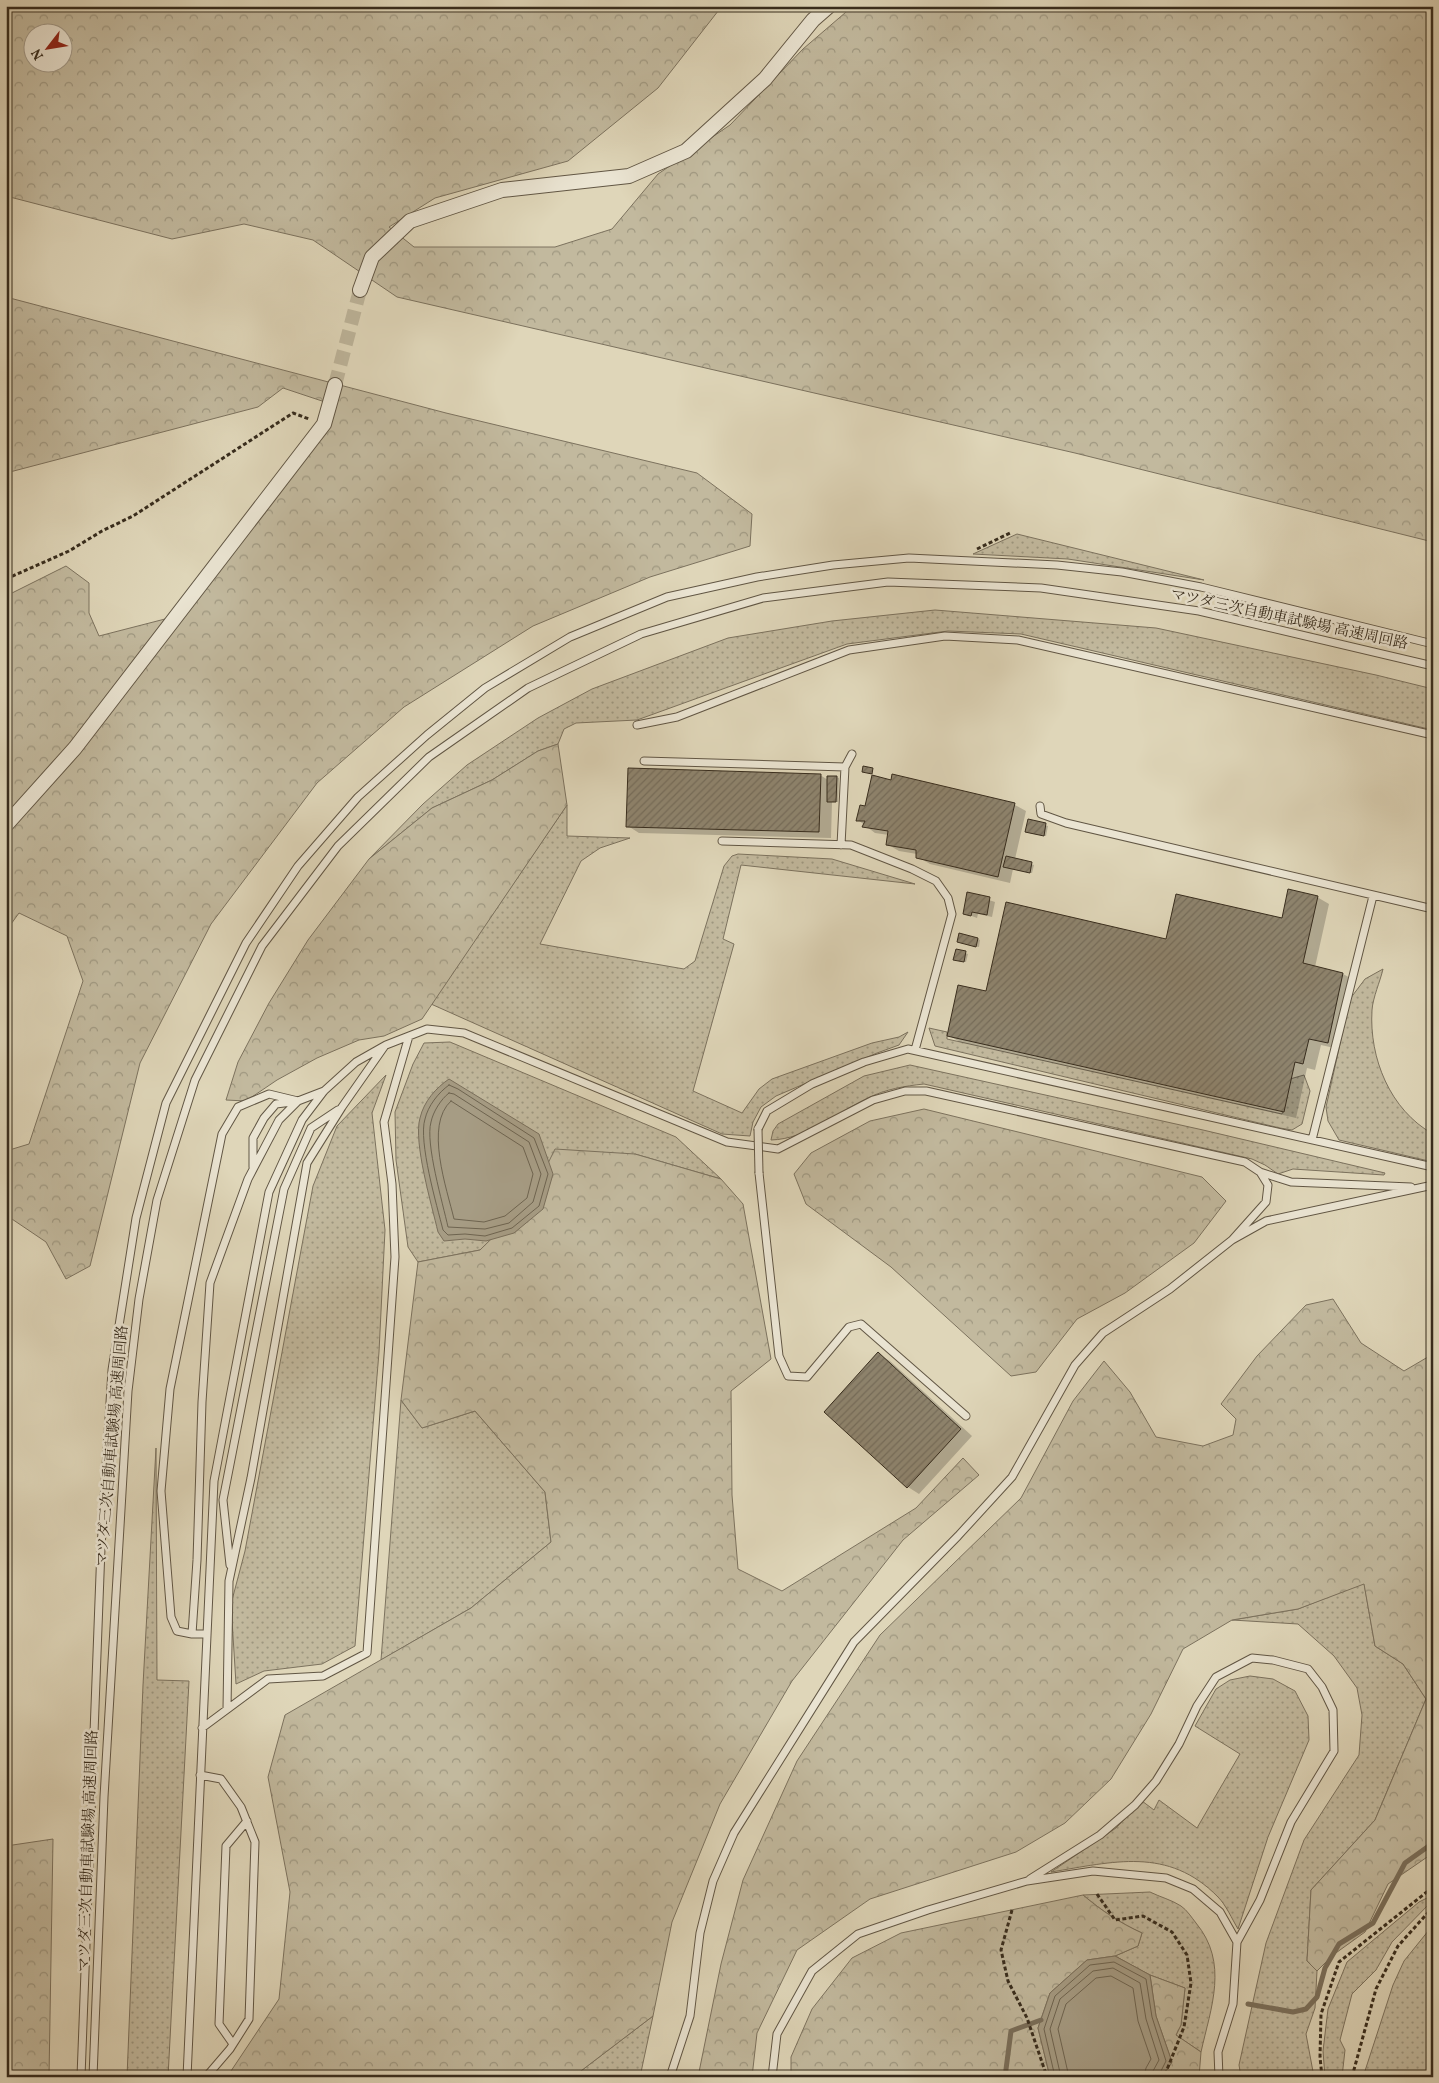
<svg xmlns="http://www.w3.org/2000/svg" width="1439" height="2083" font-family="Vollkorn,'Noto Serif JP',serif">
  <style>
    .green { fill: url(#green-dots); stroke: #7c725e }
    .forest { fill: url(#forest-crowns); stroke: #7c725e; fill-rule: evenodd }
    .water { fill: #a69c84; stroke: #7a6f5b }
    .shadow { fill: #0003 }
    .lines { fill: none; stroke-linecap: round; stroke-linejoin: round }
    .shore { stroke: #6e6450; stroke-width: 1 }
    .stream { stroke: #7a6f5b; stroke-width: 5 }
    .building { fill: url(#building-hatch); stroke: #372c1d }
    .street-tunnel { stroke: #bdb49a; stroke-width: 14; stroke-dasharray: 14 7; stroke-linecap: butt }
    .lane-casing { stroke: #615644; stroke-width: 9 }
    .street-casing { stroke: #615644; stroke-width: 16 }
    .path { stroke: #372c1d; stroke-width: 3; stroke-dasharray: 4 2.5; stroke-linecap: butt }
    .lane { stroke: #eae4d2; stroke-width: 7 }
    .street { stroke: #eae4d2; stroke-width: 14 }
    .lane-bridge-casing { stroke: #615644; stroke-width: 9; stroke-linecap: butt }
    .lane-bridge { stroke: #eae4d2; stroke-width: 7 }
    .labels { text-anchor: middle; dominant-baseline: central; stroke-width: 5; stroke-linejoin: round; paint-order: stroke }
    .street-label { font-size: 15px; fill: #372c1d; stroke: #eae4d2 }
  </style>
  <defs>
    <pattern id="green-dots" width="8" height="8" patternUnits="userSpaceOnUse" patternTransform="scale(1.25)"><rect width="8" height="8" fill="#c2b99e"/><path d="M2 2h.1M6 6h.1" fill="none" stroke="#9e9780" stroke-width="1.8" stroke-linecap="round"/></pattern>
    <pattern id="forest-crowns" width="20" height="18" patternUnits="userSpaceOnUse" patternTransform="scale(1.25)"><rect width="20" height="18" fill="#c2b99e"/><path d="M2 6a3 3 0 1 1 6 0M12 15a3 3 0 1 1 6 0" fill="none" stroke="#9e9780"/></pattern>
    <pattern id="building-hatch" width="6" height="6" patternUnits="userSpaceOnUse" patternTransform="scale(1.25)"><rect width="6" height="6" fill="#8e846e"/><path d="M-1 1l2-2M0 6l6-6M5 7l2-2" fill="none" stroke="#756c5a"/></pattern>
  </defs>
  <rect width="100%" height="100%" fill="#dfd6b9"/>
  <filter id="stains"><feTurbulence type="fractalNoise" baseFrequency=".004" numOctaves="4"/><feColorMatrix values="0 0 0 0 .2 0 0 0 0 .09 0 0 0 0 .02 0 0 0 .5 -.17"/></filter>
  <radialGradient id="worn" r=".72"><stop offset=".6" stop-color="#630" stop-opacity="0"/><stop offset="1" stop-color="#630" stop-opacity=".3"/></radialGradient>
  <!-- green -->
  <path class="green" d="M1017 534 1204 580 1068 559 973 554Z
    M935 610 1156 628 1376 675 1433 689V730L1021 634 948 631 847 644 637 720 576 723 564 729 558 744 538 751 492 780 432 808 369 859 423 804 467 765 538 718 592 689 728 638 832 621Z
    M567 805V836L630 838 600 848 581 861 540 944 684 969 695 961 724 866 732 856 738 854 832 859 915 884 741 865 723 939 734 944 693 1091 742 1113 759 1089 772 1079 872 1043 899 1037 908 1032 899 1045 877 1053 776 1096 761 1107 753 1122 750 1136 722 1134 431 1004Z
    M1383 969C1380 982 1373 997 1372 1010 1369 1058 1390 1110 1433 1134V1162L1339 1140 1328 1121 1326 1107 1350 999 1365 979Z
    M929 1028 947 1032V1039L1282 1114 1290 1079 1304 1075 1310 1091 1302 1124 1292 1130 1280 1128 935 1046Z
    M450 1042 676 1137 721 1179 635 1154 529 1202 480 1250 418 1262 408 1247 396 1160 395 1112 413 1064 424 1043Z
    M910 1065 1203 1130 1385 1173 1384 1175 1293 1169 1278 1174 1265 1165 1252 1159 924 1084C905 1086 886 1089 868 1098 836 1113 807 1139 771 1140L773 1131 778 1124 864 1076Z
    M386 1075 372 1113 385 1230 379 1352 355 1646 322 1664 264 1671 236 1684 231 1604 245 1551 313 1186 337 1126Z
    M401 1400 422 1428 475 1411 545 1492 551 1542 471 1608 381 1660Z
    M156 1448 157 1680 189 1681 168 2077H127L143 1685Z
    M1364 1583 1375 1646 1403 1664 1426 1699 1375 1820 1311 1890 1307 1961 1317 1971 1315 2008 1306 2034 1314 2077H1241L1239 2065 1266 1943 1304 1840 1359 1755 1362 1715 1357 1688 1334 1656 1298 1624 1232 1620 1298 1609Z
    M1250 1676 1273 1679 1295 1691 1308 1716 1309 1740 1268 1837 1238 1929C1232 1919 1226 1905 1218 1897 1168 1846 1113 1862 1051 1872L1116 1828 1142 1801 1154 1810 1159 1800 1197 1828 1240 1754 1195 1726 1216 1689 1230 1680Z
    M1150 1892C1160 1897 1172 1900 1181 1906 1187 1910 1192 1918 1196 1923 1229 1963 1211 2007 1201 2052L1176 2035 1181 2025 1185 1988 1150 1975 1115 1956 1138 1946 1142 1933C1120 1923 1102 1911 1083 1895Z
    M1433 1895V1900L1392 1942 1376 1970 1352 1994 1340 2040 1345 2050 1342 2077H1325L1323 2051 1328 2009 1347 1962 1419 1902Z
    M1433 1925V2077H1363L1393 1985 1404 1961Z
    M653 2016 640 2077H573Z"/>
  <!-- forest -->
  <path class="forest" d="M6 6H722L658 88 568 161 435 198 389 227 414 247H555L612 229 658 174 730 125 803 49 853 6H1433V542L1075 453 397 297 313 240 244 224 172 239 6 196ZM32 32H62V62H32Z
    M6 297 446 413 697 473 752 514 750 546 650 577 533 626 404 707 317 783 211 924 140 1063 90 1266 66 1279 46 1242 6 1215V1151L29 1144 83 981 67 936 19 913 6 931V596L66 566 89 583V613L99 636 165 619 195 596 277 485 326 434 325 402 283 388 258 407 6 473Z
    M558 744 567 805 422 1019 384 1036 359 1040 317 1058 277 1080 246 1101 226 1100 238 1062 269 1003 308 940 369 859 432 808 492 780 538 751Z
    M924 1109 1202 1177 1226 1201 1194 1243 1125 1293 1077 1319 1036 1372 1011 1376 891 1267 806 1204 794 1174 811 1153 870 1121Z
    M555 1149 635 1154 721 1179 743 1204 771 1359 731 1391 732 1495 738 1569 782 1591 916 1508 963 1458 979 1475 903 1540 792 1681 720 1804 672 1922 653 2016 573 2077H398L396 2074 374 2072 370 2077H227L279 1999 290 1892 268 1777 285 1715 471 1608 551 1542 545 1492 475 1411 422 1428 401 1400 418 1262 480 1250 529 1202Z
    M1333 1299 1361 1343 1404 1371 1433 1354V1853L1388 1884 1365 1932 1333 1955 1317 1971 1307 1961 1311 1890 1375 1820 1426 1699 1403 1664 1375 1646 1364 1584 1298 1609 1232 1620 1183 1649 1151 1714 1111 1779 1065 1823 1016 1852 870 1899 797 1950 757 2033 752 2077H698L721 1964 743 1880 797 1761 880 1635 1021 1498 1073 1401 1104 1361 1130 1392 1156 1437 1203 1446 1233 1435 1236 1419 1221 1404 1257 1356 1306 1305Z
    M53 1839 49 2077H6V1846Z
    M1083 1895C1102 1911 1120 1923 1142 1933L1138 1946 1115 1956 1087 1960 1050 1993 1038 2028 1050 2077H791V2057L812 2009 852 1958 901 1933Z
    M1150 1975 1185 1988 1181 2025 1176 2035 1201 2052 1199 2077H1162L1172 2062 1156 2016Z"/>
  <!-- water -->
  <path class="water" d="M449 1079 539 1134 553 1174 543 1209 514 1233 486 1241 465 1239 444 1241 438 1232C432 1206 413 1142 420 1118 424 1101 436 1088 449 1079Z
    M1115 1956 1150 1975 1156 2016 1172 2062 1162 2077H1050L1038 2028 1050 1993 1087 1960Z"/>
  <!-- shadow -->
  <path class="shadow" d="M820 775 828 780 836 777 839 778 838 802H832L831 838 639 833 628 826Z
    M893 775 1015 805 1026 811 1015 859 1034 865 1032 873 1013 869 1010 883 930 864 918 857 917 854 899 851 887 844 889 835 875 833 858 820 866 808 892 781Z
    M1028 821 1048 826 1046 836 1029 833Z
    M968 893 995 902 992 917 978 914 977 918 964 913Z
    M1317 897 1329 904 1315 967 1343 974 1354 980 1339 1049 1321 1045 1315 1070 1307 1068 1296 1118 960 1042 948 1035 987 992 1167 940 1283 920Z
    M978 939 980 940 979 947 960 943Z
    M957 950 968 954 966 962 957 960Z
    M878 1354 890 1361 972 1436 919 1494 908 1487Z"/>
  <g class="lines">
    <!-- shore -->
    <path class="shore" d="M449 1085 458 1089 534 1138 548 1174 539 1206 512 1228 485 1236 465 1234 448 1235 443 1230C437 1206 418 1141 425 1119 428 1106 438 1093 449 1085Z
      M449 1093 454 1094 529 1142 541 1174 533 1202 509 1223 485 1229 448 1227C443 1204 425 1143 431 1122 433 1112 441 1099 449 1093Z
      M451 1101 523 1147 533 1174 527 1198 505 1216 484 1222 454 1219C447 1189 424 1125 451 1101Z
      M1055 2077 1044 2029 1055 1996 1090 1965 1114 1962 1146 1979 1152 2017 1166 2061 1158 2077
      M1061 2077 1050 2029 1060 1999 1093 1971 1113 1968 1140 1983 1146 2019 1159 2060 1153 2071 1152 2077
      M1069 2077 1058 2029 1066 2004 1096 1978 1111 1976 1133 1988 1138 2021 1151 2059 1146 2068 1144 2077"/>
    <!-- stream -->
    <path class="stream" d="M1248 2004 1293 2012 1306 2009 1317 1997 1325 1968 1339 1944 1373 1923 1405 1863 1433 1843
      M1005 2077 1011 2031 1041 2020"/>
  </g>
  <!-- building -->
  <path class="building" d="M863 766 873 768 872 774 862 772Z
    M628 768 821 774 819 832 626 827Z
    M892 774 1015 803 998 877 916 858V850L886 845 888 831 862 827 865 821H856L860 805 865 806 872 775 891 780Z
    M827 776H837L836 802H827Z
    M1028 819 1046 823 1044 836 1025 832Z
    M1006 856 1032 862 1030 873 1003 867Z
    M1288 889 1318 896 1303 963 1343 973 1328 1043 1309 1039 1303 1064 1295 1062 1284 1112 947 1036 958 985 986 991 1006 902 1166 939 1176 894 1282 918Z
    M967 892 990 897 987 915 972 912 971 916 963 914Z
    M959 933 978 938 976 947 957 942Z
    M956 949 966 951 964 962 953 960Z
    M878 1352 961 1429 907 1488 824 1412Z"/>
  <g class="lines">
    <!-- street-tunnel -->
    <path class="street-tunnel" d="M335 385 360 290"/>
    <defs>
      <path id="lane" d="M637 725 677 717 849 650 945 636 1018 640 1433 735
        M644 761 845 767
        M1040 806 1041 814 1066 823 1433 909
        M722 841 851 845 912 869 936 881 948 898 952 914 915 1050
        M841 845 845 767 852 754
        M758 1129 767 1111 812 1084 864 1062 908 1049 1433 1167
        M1312 1140 1373 896
        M253 1167V1138L264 1118 276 1104 292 1102
        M1260 1172 1291 1182 1411 1187
        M759 1173 779 1356 788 1376 807 1377 849 1327 861 1324 966 1416
        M230 1565 223 1500 284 1189 311 1128 338 1110
        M192 1634 177 1631 171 1617 161 1491 170 1389 222 1134 238 1107 269 1094 298 1101
        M207 1634H192L197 1560 202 1402 210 1283 248 1179 279 1120 298 1101 324 1091
        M227 1709 229 1581 251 1478 307 1163 342 1107 384 1047
        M202 1728 268 1679 323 1676 367 1653 395 1257 392 1184 384 1122 409 1036
        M200 1775 221 1779 241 1807 255 1842 249 2019 230 2049 206 2077
        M1030 1879 1100 1835 1135 1805 1156 1781 1179 1744 1197 1706 1216 1677 1252 1658 1273 1660 1308 1669 1322 1687 1333 1710 1334 1751 1291 1822 1260 1900 1237 1942
        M233 2044 219 2024 226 1846 247 1821
        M81 2077 101 1548 112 1370 136 1218 166 1103 246 943 298 866 358 797 427 735 485 688 570 637 667 597 757 577 833 565 909 558 1057 565 1122 572 1201 587 1433 644
        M93 2077 104 1797 128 1391 139 1299 157 1200 195 1080 262 946 338 846 429 757 528 688 641 634 763 598 888 582 1041 588 1199 611 1433 666
        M187 2077 214 1481 269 1192 302 1120 324 1091 356 1062 386 1045 427 1029 464 1033 727 1142 778 1149 873 1100 905 1091H926L1245 1162 1260 1172 1268 1185 1266 1202 1232 1240
        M670 2077 690 2016 700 1933 713 1881 734 1833 854 1642 958 1536 1012 1477 1075 1365 1103 1333 1170 1289 1232 1240 1266 1221 1433 1185
        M772 2077 777 2034 812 1971 858 1934 928 1910 1027 1881 1093 1871 1166 1878 1193 1889 1220 1912 1237 1942 1233 2004 1218 2052 1219 2077"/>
      <path id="street" d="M360 290 372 257 410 221 502 190 629 176 686 151 765 79 813 20 829 6
        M6 825 75 748 324 424 335 385"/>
    </defs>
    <!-- lane casing -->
    <use href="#lane" class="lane-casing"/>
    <!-- street casing -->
    <use href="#street" class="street-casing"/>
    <!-- path -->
    <path class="path" d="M977 549 1012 532
      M6 579 69 551 102 531 133 516 293 413 309 419
      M1097 1894 1115 1920 1143 1916 1172 1932 1187 1955 1191 1983 1184 2027 1164 2077
      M1012 1910 1001 1950 1008 1981 1027 2018 1047 2077
      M1322 2077 1320 2057 1321 2014 1339 1962 1433 1887
      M1352 2077 1376 1989 1398 1946 1433 1907"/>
    <!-- lane -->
    <use href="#lane" class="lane"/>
    <!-- street -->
    <use href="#street" class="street"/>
    <defs>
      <path id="lane-bridge" d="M758 1129 759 1173"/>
    </defs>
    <!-- lane-bridge casing -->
    <use href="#lane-bridge" class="lane-bridge-casing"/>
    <!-- lane-bridge -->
    <use href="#lane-bridge" class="lane-bridge"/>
  </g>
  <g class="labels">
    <!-- street labels -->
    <g class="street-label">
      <text transform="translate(1289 620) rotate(12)">マツダ三次自動車試験場 高速周回路</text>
      <text transform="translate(113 1446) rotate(-85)">マツダ三次自動車試験場 高速周回路</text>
      <text transform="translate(89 1851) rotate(-88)">マツダ三次自動車試験場 高速周回路</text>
    </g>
  </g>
  <!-- margin -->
  <rect width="1439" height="2083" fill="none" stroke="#dfd6b9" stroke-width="25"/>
  <rect x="8" y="8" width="1424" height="2068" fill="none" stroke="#372c1d" stroke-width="2.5"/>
  <rect x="12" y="12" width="1414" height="2058" fill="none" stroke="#372c1d"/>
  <!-- north arrow -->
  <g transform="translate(48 48) rotate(239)"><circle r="24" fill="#eae4d2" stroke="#a29a8a"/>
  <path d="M0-4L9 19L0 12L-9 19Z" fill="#8f2418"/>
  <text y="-8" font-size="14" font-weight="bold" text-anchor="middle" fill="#372c1d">N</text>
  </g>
  <rect width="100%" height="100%" filter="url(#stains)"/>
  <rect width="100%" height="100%" fill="url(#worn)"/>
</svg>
